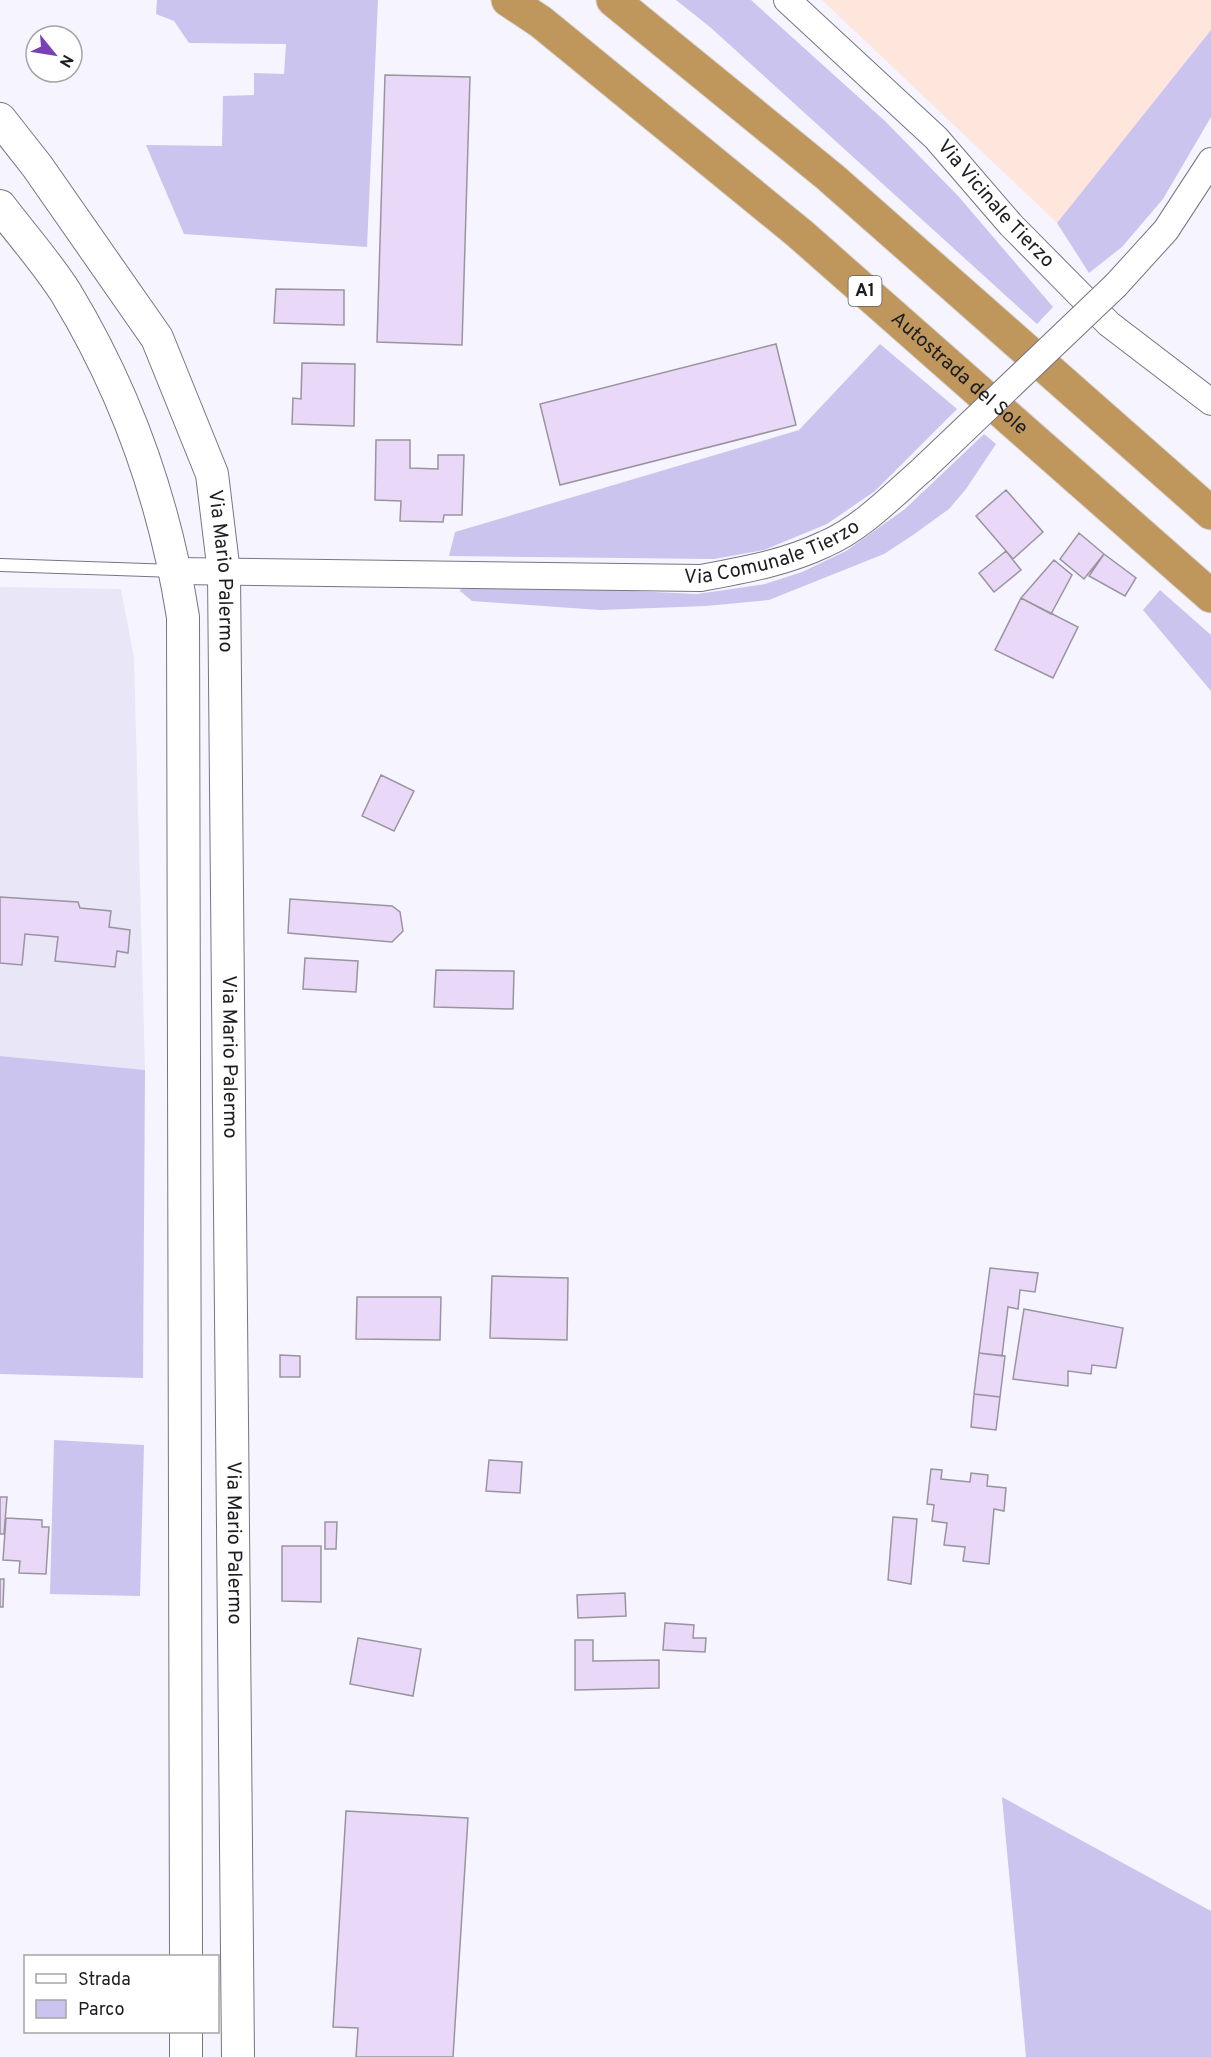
<svg xmlns="http://www.w3.org/2000/svg" width="1211" height="2057" font-family="Overpass,sans-serif">
  <style>
    .built { fill: #e9e6f8 }
    .industrial { fill: #ffe6dd }
    .green { fill: #cbc4ee }
    .building { fill: #e9d8f8; stroke: #99959e; stroke-width: 1.5 }
    .lines { fill: none; stroke-linecap: round; stroke-linejoin: round }
    .service-casing { stroke: #777680; stroke-width: 14 }
    .minor-casing { stroke: #777680; stroke-width: 28 }
    .tertiary-casing { stroke: #777680; stroke-width: 34 }
    .motorway-casing { stroke: #d6d6d7; stroke-width: 35 }
    .service { stroke: #fff; stroke-width: 12 }
    .minor { stroke: #fff; stroke-width: 26 }
    .tertiary { stroke: #fff; stroke-width: 32 }
    .motorway { stroke: #bf965c; stroke-width: 33 }
    .minor-bridge-casing { stroke: #777680; stroke-width: 28; stroke-linecap: butt }
    .minor-bridge { stroke: #fff; stroke-width: 26 }
    .labels { text-anchor: middle; dominant-baseline: central; stroke-width: 5; stroke-linejoin: round; paint-order: stroke }
    .shield { fill: #fff; stroke: #616164; stroke-width: 1.5 }
    .shield-label { font-size: 18px; font-weight: bold; fill: #1d1d21 }
    .street-label { font-size: 20px; fill: #1d1d21; stroke: #fff }
  </style>
  <rect width="100%" height="100%" fill="#f6f4ff"/>
  <!-- built -->
  <path class="built" d="M0 587 121 589 134 658 145 1070 0 1056Z"/>
  <!-- industrial -->
  <path class="industrial" d="M822 0H1211V30L1057 223Z"/>
  <!-- green -->
  <path class="green" d="M157 0H378L367 247 184 234 146 145 222 146 223 96 254 95V73L284 74 286 44 189 43 174 21 156 14Z
    M676 0H751L886 122 959 197 1053 307 1037 324 710 27Z
    M1211 30V117L1163 199 1122 247 1089 273 1057 223Z
    M880 344 957 409 875 491 827 524 764 550 714 559 449 556 455 532 799 430Z
    M984 434 996 444 966 489 949 509 913 535 884 554 769 600 706 606 600 610 472 601 459 590 479 584 697 594 765 584 802 572 846 551 905 509Z
    M1160 590 1211 635V691L1143 610Z
    M0 1056 145 1070 143 1378 0 1374Z
    M54 1440 144 1445 140 1596 50 1594Z
    M1002 1797 1211 1911V2057H1026Z"/>
  <!-- building -->
  <path class="building" d="M385 75 470 77 462 345 377 342Z
    M276 289 344 290V325L274 323Z
    M776 344 796 425 560 485 540 404Z
    M302 363 355 364 354 426 292 424 293 398 301 399Z
    M376 440H410V468L438 469V455H464L462 515H444L443 522 400 521 401 501 375 500Z
    M1006 490 1043 532 1013 559 976 516Z
    M1079 533 1104 554 1084 579 1060 559Z
    M1006 551 1021 570 994 592 979 573Z
    M1104 554 1136 578 1125 596 1089 576Z
    M1054 560 1072 575 1051 614 1021 598Z
    M1021 598 1078 627 1053 678 995 650Z
    M381 775 414 791 394 831 362 816Z
    M0 897 78 902 80 908 111 911 109 927 130 930 128 953 117 951 115 967 55 961 58 937 25 934 22 965 0 963Z
    M290 899 392 906 400 912 403 931 392 942 288 933Z
    M305 958 358 961 356 992 303 989Z
    M436 970 514 971 513 1009 434 1007Z
    M990 1268 1038 1273 1035 1292 1020 1290 1018 1309 1008 1307 1002 1356 979 1353Z
    M492 1276 568 1278 567 1340 490 1338Z
    M357 1297H441L440 1340 356 1339Z
    M1024 1309 1123 1328 1116 1368 1092 1365 1091 1374 1068 1371V1386L1013 1379Z
    M979 1353 1005 1356 1000 1397 974 1394Z
    M280 1355 300 1356V1377H280Z
    M974 1394 1000 1397 996 1430 971 1427Z
    M489 1460 522 1462 520 1493 486 1491Z
    M931 1469 942 1470 941 1479 970 1482 971 1473 988 1475 987 1486 1006 1488 1004 1511 994 1509 989 1564 963 1561 965 1547 944 1545 947 1523 932 1521 934 1505 927 1504Z
    M0 1497H7L4 1534H0Z
    M893 1517 917 1519 911 1584 888 1580Z
    M6 1518 42 1520V1527H49L46 1574 19 1573 20 1561 3 1560Z
    M325 1522H337L336 1549H325Z
    M282 1546H321V1602L282 1601Z
    M0 1579H4L3 1607H0Z
    M625 1593 626 1616 578 1618 577 1595Z
    M665 1623 694 1625 693 1638H706L705 1652 663 1650Z
    M358 1638 421 1649 413 1696 350 1684Z
    M575 1640H593V1661L659 1660V1688L575 1690Z
    M346 1811 468 1818 453 2057H356L358 2028 333 2027Z"/>
  <g class="lines">
    <defs>
      <path id="service" d="M0 565 175 571"/>
      <g id="minor">
        <path id="s1" d="M787 0 936 138 1011 225 1109 324 1211 402"/>
        <path d="M1116 285 1166 230 1211 161"/>
        <path id="s2" d="M176 571 701 578C744 570 785 563 825 544 862 528 893 495 923 469"/>
      </g>
      <g id="tertiary">
        <path id="s3" d="M0 119 37 166 157 338 212 474 224 573 238 2057"/>
        <path d="M0 206C22 235 47 263 66 293 126 392 165 503 183 617L186 1956"/>
        <path d="M186 2032V2057"/>
      </g>
      <g id="motorway">
        <path id="s4" d="M508 0 541 22 799 233 1211 596"/>
        <path d="M613 0 830 177 1211 513"/>
      </g>
    </defs>
    <!-- service casing -->
    <use href="#service" class="service-casing"/>
    <!-- minor casing -->
    <use href="#minor" class="minor-casing"/>
    <!-- tertiary casing -->
    <use href="#tertiary" class="tertiary-casing"/>
    <!-- motorway casing -->
    <use href="#motorway" class="motorway-casing"/>
    <!-- service -->
    <use href="#service" class="service"/>
    <!-- minor -->
    <use href="#minor" class="minor"/>
    <!-- tertiary -->
    <use href="#tertiary" class="tertiary"/>
    <!-- motorway -->
    <use href="#motorway" class="motorway"/>
    <defs>
      <path id="minor-bridge" d="M923 469 1116 285"/>
    </defs>
    <!-- minor-bridge casing -->
    <use href="#minor-bridge" class="minor-bridge-casing"/>
    <!-- minor-bridge -->
    <use href="#minor-bridge" class="minor-bridge"/>
  </g>
  <g class="labels">
    <!-- shield labels -->
    <rect class="shield" x="848.5" y="276" width="33" height="30" rx="4.5"/>
    <g class="shield-label">
      <text x="865" y="291">A1</text>
    </g>
    <!-- street labels -->
    <g class="street-label">
      <text stroke="none"><textPath href="#s1" startOffset="292">Via Vicinale Tierzo</textPath></text>
      <text stroke="none"><textPath href="#s4" startOffset="586">Autostrada del Sole</textPath></text>
      <text stroke="none"><textPath href="#s2" startOffset="600">Via Comunale Tierzo</textPath></text>
      <text stroke="none"><textPath href="#s3" startOffset="514">Via Mario Palermo</textPath></text>
      <text stroke="none"><textPath href="#s3" startOffset="1000">Via Mario Palermo</textPath></text>
      <text stroke="none"><textPath href="#s3" startOffset="1486">Via Mario Palermo</textPath></text>
    </g>
  </g>
  <!-- legend -->
  <rect x="24" y="1955" width="195" height="78" fill="#ffffff" stroke="#a5a5a6" stroke-width="1.5"/>
  <rect x="36" y="1974" width="30" height="9" fill="#ffffff" stroke="#a5a5a6" stroke-width="1.5"/>
  <text x="78" y="1985" font-size="18" fill="#1d1d21">Strada</text>
  <rect x="36" y="2000" width="30" height="18" fill="#cbc4ee" stroke="#a5a5a6" stroke-width="1.5"/>
  <text x="78" y="2015" font-size="18" fill="#1d1d21">Parco</text>
  <!-- north arrow -->
  <g transform="translate(54 54) rotate(120)"><circle r="28" fill="#ffffff" stroke="#a5a5a6" stroke-width="1.5"/>
  <path d="M0-4.5L10 22L0 15L-10 22Z" fill="#7a41b7"/>
  <text y="-9" font-size="16" font-weight="bold" text-anchor="middle" fill="#1d1d21">N</text>
  </g>
</svg>
